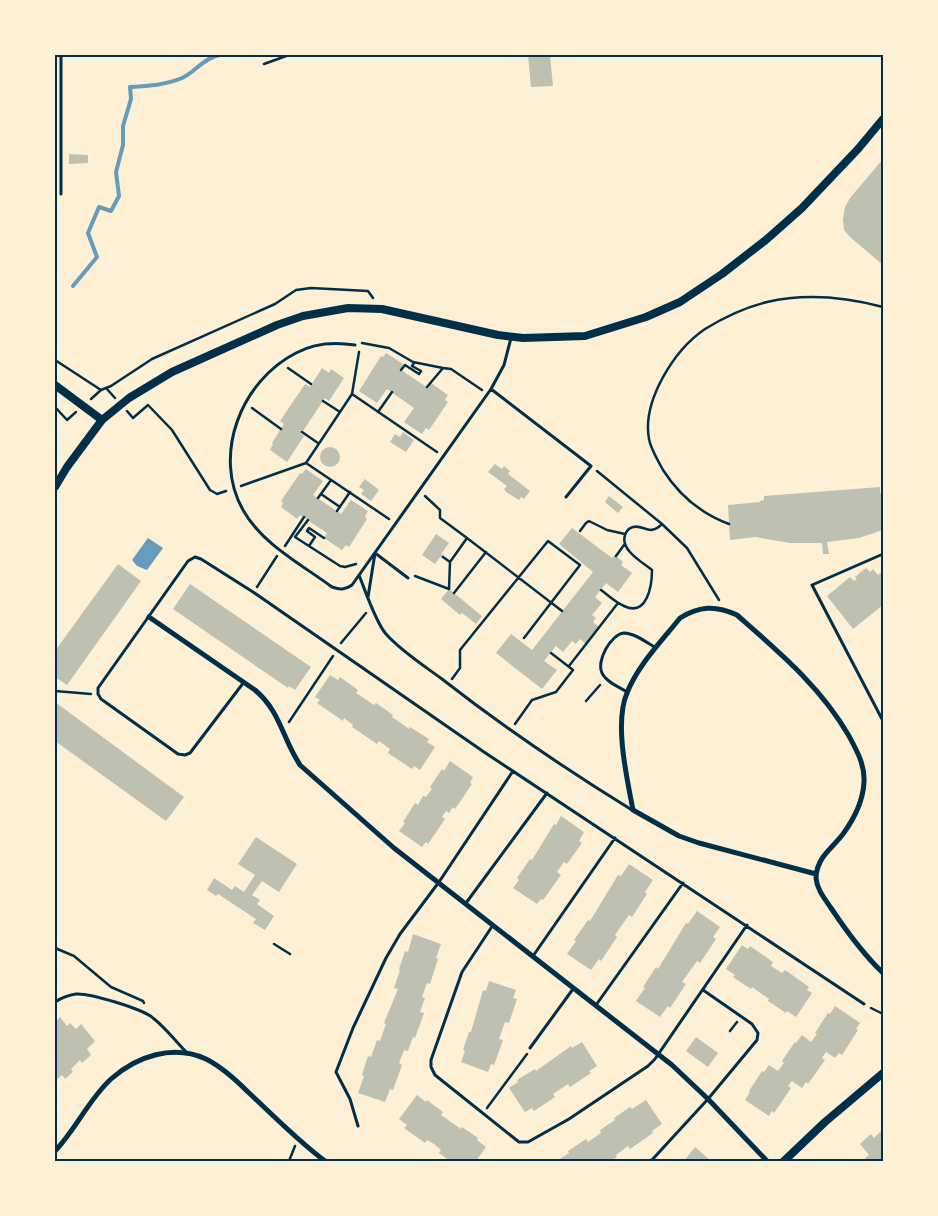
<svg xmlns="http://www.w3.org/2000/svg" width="938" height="1216" font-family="Barlow,sans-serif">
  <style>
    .water { fill: #669bbc }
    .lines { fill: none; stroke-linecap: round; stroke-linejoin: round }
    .stream { stroke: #669bbc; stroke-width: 4 }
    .building { fill: #bec0b2 }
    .path { stroke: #003049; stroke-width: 2.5 }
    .service { stroke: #003049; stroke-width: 3 }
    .minor { stroke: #003049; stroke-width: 5 }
    .tertiary { stroke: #003049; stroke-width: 8 }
    .neatline { fill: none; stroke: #003049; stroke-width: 2 }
  </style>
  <rect width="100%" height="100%" fill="#fdf0d5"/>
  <!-- water -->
  <path class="water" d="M148 538 163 548 147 570 137 566 132 560Z"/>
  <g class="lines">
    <!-- stream -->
    <path class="stream" d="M73 286 97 257 88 233 99 207 111 211 119 196 116 172 123 145V126L131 99 130 87C147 86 166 85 182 78 195 72 204 58 219 55"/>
  </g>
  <!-- building -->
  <path class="building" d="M528 55H550L553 86 531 87Z
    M69 154 88 155V163L69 164Z
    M883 159V265L850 237 844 230 843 220 845 207 850 198Z
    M386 353 403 364 401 370 428 388 431 383 448 395 445 400 448 402 429 430 426 428 422 434 404 422 414 408 387 389 377 403 359 391 381 356 383 357Z
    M322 368 329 373 331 369 344 378 329 401 325 398 301 434 304 436 287 462 270 450 273 444 272 443 284 424 280 421 305 384 310 387Z
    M403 432 414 440 406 452 390 442 395 434 400 437Z
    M320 457a10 10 0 1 1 20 0a10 10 0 1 1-20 0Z
    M495 464 502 469 504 466 510 471 508 474 530 491 524 499 521 497 519 500 506 492 504 489 507 486 488 472Z
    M306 469 323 481 313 495 341 514 351 500 368 511 365 517 367 519 349 547 346 545 342 550 324 538 327 533 300 515 297 519 281 507 283 503 281 501 300 473 302 474Z
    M365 479 379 490 371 501 361 494 364 490 359 487Z
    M880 487V493H883V530L859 538 827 542 829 554H823L822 543H790L755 537 730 540 728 505 760 502V501L764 500V496Z
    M609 496 623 507 618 513 605 502Z
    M572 528 612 558 615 555 623 562 621 565 632 573 618 592 606 583 595 597 602 603 592 615 596 618 593 622 599 627 586 644 580 639 576 644 572 641 563 652 556 646 544 661 557 670 542 689 496 653 511 634 532 650 593 572 559 544Z
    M436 534 449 543 441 554 444 555 443 557 442 558 440 557 435 564 422 555Z
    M118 564 141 581 67 685 55 677V651Z
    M866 568 870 572 873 569 878 575 883 571V605L853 629 827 596 850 577 854 581 857 579 855 577Z
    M190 584 311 667 295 690 289 686 288 688 173 609Z
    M449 589 482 616 476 624 462 613 460 615 441 599Z
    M330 675 338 680 340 677 358 690 356 693 374 705 376 703 393 715 392 717 398 721 409 729 410 727 429 739 427 742 435 747 420 770 414 766 412 769 388 753 390 749 379 741 377 744 352 727 353 725 344 718 343 721 317 703 320 700 315 697Z
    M55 702 184 797 166 821 55 741Z
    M450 761 473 777 470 783 472 784 455 809 453 807 449 813 446 811 442 817 445 819 428 844 426 842 422 847 399 831 405 823 403 822 415 803 418 805 423 796 426 797 432 789 430 787 442 769 444 771Z
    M561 816 584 832 579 841 582 843 567 864 564 862 557 872 561 875 543 900 541 899 537 904 513 888 519 880 517 878 530 859 532 860 554 824 556 825Z
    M256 837 297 864 279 892 262 881 252 895 260 900 257 904 274 916 265 930 253 923 256 919 218 894 216 896 207 890 214 878 232 890 235 886 244 892 255 875 238 864Z
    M629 864 653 880 645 892 647 894 632 917 629 915 615 935 617 937 601 961 599 959 591 970 567 954 576 941 574 940 588 920 590 921 618 875 621 876Z
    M697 911 720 927 713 937 716 939 700 963 697 961 682 982 686 984 670 1008 668 1006 660 1017 636 1001 645 988 643 987 656 967 658 969 686 923 688 924Z
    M413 934 441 944 436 958 438 959 430 984 427 983 422 997 425 998 420 1012 424 1013 415 1038 413 1037 408 1051 404 1050 399 1063 402 1065 393 1090 390 1089 385 1102 358 1093 364 1076 362 1075 368 1056 371 1057 377 1040 380 1041 386 1024 384 1023 398 989 394 988 400 970 399 969 405 951 408 952Z
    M742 945 748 949 750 946 773 962 771 966 782 973 785 970 809 987 807 990 812 993 796 1017 787 1011 786 1013 768 1001 769 999 752 987 751 989 733 977 735 975 726 969Z
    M489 981 516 990 513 998 517 999 509 1023 505 1022 499 1039 503 1040 494 1065 491 1064 488 1072 461 1062 465 1051 463 1050 469 1032H471L483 990 486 991Z
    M835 1006 860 1023 856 1029 858 1030 842 1055 839 1053 835 1058 826 1052 822 1058 825 1060 808 1084 806 1082 802 1088 792 1081 788 1086 791 1088 774 1113 772 1111 769 1116 745 1100 750 1092 749 1091 762 1071 764 1072 769 1065 778 1071 784 1063 782 1061 795 1042 796 1043 802 1035 811 1042 817 1034 815 1033 828 1013 830 1014Z
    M60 1017 67 1026 70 1023 76 1029 81 1024 95 1041 87 1049 91 1055 82 1063 80 1060 71 1069 73 1072 65 1079 62 1075 55 1081V1022Z
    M696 1037 718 1053 708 1067 686 1051Z
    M582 1042 597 1066 589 1071 591 1073 570 1087 568 1084 553 1094 555 1097 534 1111 532 1108 525 1112 509 1088 518 1082 517 1080 535 1069 536 1071 571 1046 572 1048Z
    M417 1095 426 1102 427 1100 443 1112 441 1115 461 1129 462 1127 478 1138 477 1140 486 1147 476 1161H450L439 1153 441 1150 434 1144 427 1140 425 1143 404 1128 407 1125 399 1119Z
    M646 1100 662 1124 652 1131 653 1133 630 1149 628 1146 616 1155 617 1157 610 1161H557L569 1153 568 1151 586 1139 588 1142 601 1133 600 1130 615 1120 614 1118 630 1107 632 1109Z
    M883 1129V1161H868L865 1158 869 1155 860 1144 871 1134 874 1138Z
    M695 1147 711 1161H684Z"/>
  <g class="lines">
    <!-- path -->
    <path class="path" d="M264 64 289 55
      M362 343 389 348 413 362 443 368
      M55 360 101 390 111 386 152 359 275 304 296 290 311 288 368 291 373 298
      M288 368 311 384
      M401 370 405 365 419 374 421 371 412 366 414 363
      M427 387 443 368 451 369 482 390
      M106 388 115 398
      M352 394 359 352
      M91 399 101 390
      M323 401 340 412
      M55 407 67 420 76 412
      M252 408 281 429
      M127 411 133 418 148 405 172 430 210 490 217 494 226 491
      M378 412 392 392
      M302 432 318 443
      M306 463 389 519
      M597 471 662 524 687 548 719 600
      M241 486 306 463 352 394 437 452
      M321 494 340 507
      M318 498 331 480
      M337 511 350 492
      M308 520 295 537 340 566 345 567 356 564
      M729 524C702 514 679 495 663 470 658 460 651 450 649 439 642 401 674 350 705 329 723 318 747 307 767 302 806 293 845 297 883 307
      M580 531 586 523 589 521 607 530 625 534
      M467 538 562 611
      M285 546 304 517
      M309 546 315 537 307 531 309 528 324 538
      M616 556 624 545
      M443 557 450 562
      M415 576 449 589 450 562 467 538 440 518V510L425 496
      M257 587 277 556
      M601 590C608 595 615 602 624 606 647 617 652 586 652 570 642 562 620 550 625 535 626 532 629 528 633 527 644 524 649 537 662 524
      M454 593 486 552
      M341 643 366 613
      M569 666 618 603
      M452 679 460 668V650L548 541 580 565 524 638
      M55 691 91 694
      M586 701 600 685
      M289 722 333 656
      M515 724 532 700 556 692 573 670 551 653
      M274 944 290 954
      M55 948 74 956 111 987 143 1001 144 1003
      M871 1008 883 1014
      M730 1031 737 1022
      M487 1108 527 1054
      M289 1161 295 1146"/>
    <!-- service -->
    <path class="service" d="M61 194V55
      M355 345C336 342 314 343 296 353 241 381 212 455 243 510 262 544 301 564 332 587 340 590 345 590 352 585L491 389 504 365 511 338
      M491 389 591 466 566 497
      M883 554 812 585 883 721
      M359 575C365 590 376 623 386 634 401 651 423 665 442 679 502 726 567 770 632 810
      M368 597 375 553 408 578
      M244 682 190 753 185 755 178 754 101 699 98 694V688L188 561 195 557 201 559 253 592 484 752 864 1004
      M627 692C619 687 606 682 602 673 596 661 611 634 624 633 635 633 647 643 656 648
      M466 903 547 793
      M493 925 462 972 431 1060V1067L435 1075 519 1142H528L569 1119 648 1066 655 1059 747 925
      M533 956 615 838
      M55 1002C61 998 69 995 76 994 90 993 143 1009 153 1018 166 1028 176 1042 188 1054
      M596 1005 683 883
      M530 1048 573 989
      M358 1126 350 1099 336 1072 353 1028 386 958 400 934 439 882 513 771
      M651 1161 708 1099 757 1040 758 1033 752 1024 703 990"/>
    <!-- minor -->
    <path class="minor" d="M149 617 255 690C281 712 282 738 300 765L394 848 672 1065 708 1099 767 1161
      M816 874 699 843 679 836 633 810C627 778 614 723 627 693 638 665 661 642 680 618 699 606 716 605 737 615 779 652 821 687 849 736 857 751 865 765 864 782 863 802 854 819 843 834 837 842 829 849 823 857 819 863 816 871 816 878 817 890 825 899 831 908 847 932 862 953 883 973
      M55 1151C76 1129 89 1099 111 1079 137 1056 173 1044 206 1059 222 1067 236 1080 248 1092 273 1115 298 1141 325 1161"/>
    <!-- tertiary -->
    <path class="tertiary" d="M55 385 102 420
      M55 487 67 467 102 420 129 398 172 372 277 325 303 316 348 308 382 309 498 335 523 338 585 336 646 317 680 302 722 274 767 239 802 208 858 149 883 119
      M784 1161 825 1122 883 1073"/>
  </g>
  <!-- border -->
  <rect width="938" height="1216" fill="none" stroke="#fdf0d5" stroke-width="112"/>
  <rect x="56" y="56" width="826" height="1104" class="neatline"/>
</svg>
